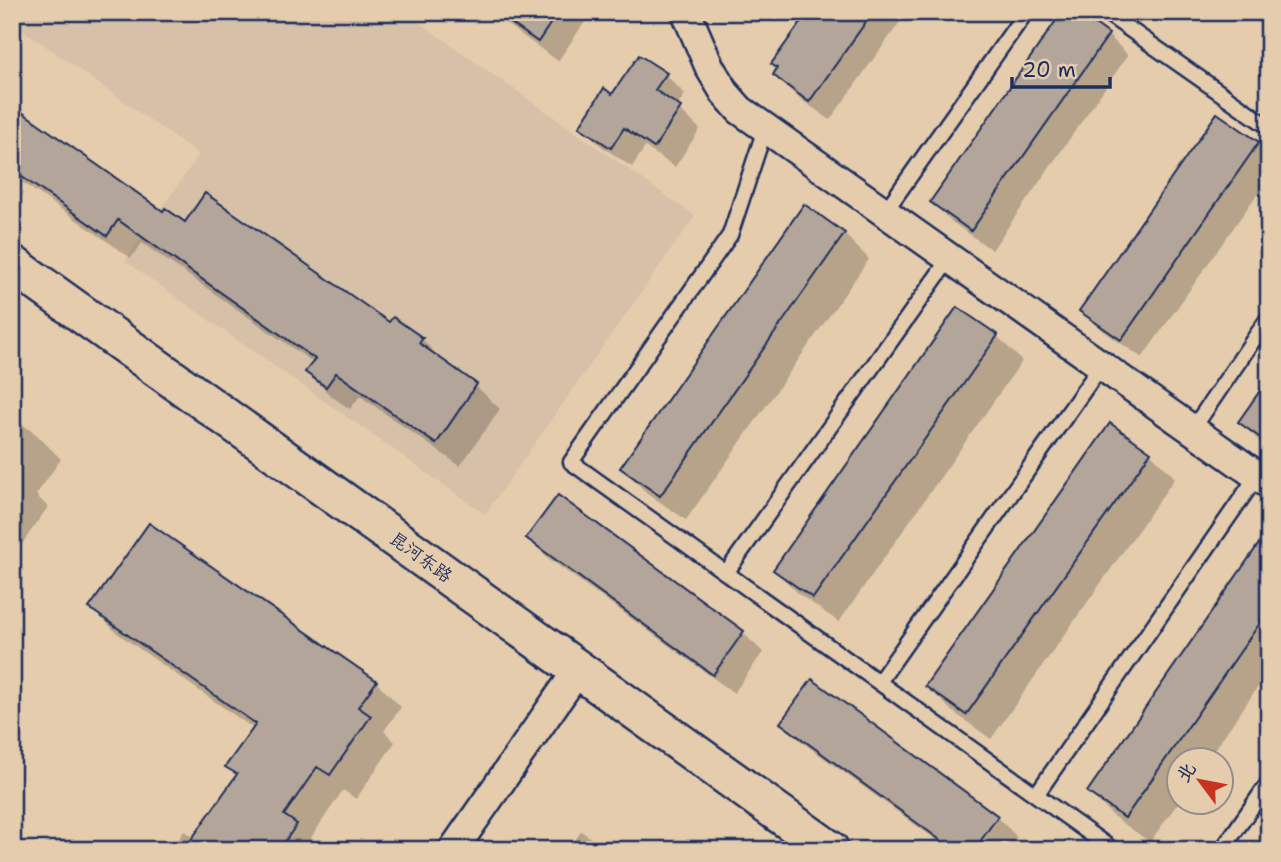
<svg xmlns="http://www.w3.org/2000/svg" width="1281" height="862" font-family="'Shantell Sans','LXGW WenKai TC',sans-serif">
  <style>
    .built { fill: #d6c0a7 }
    .shadow { fill: #0003 }
    .building { fill: #b3a599; stroke: #1b2f5e; stroke-width: 2 }
    .lines { fill: none; stroke-linecap: round; stroke-linejoin: round }
    .service-casing { stroke: #1b2f5e; stroke-width: 19 }
    .minor-casing { stroke: #1b2f5e; stroke-width: 33 }
    .tertiary-casing { stroke: #1b2f5e; stroke-width: 42 }
    .service { stroke: #e5ccad; stroke-width: 14 }
    .minor { stroke: #e5ccad; stroke-width: 28 }
    .tertiary { stroke: #e5ccad; stroke-width: 37 }
    .labels { text-anchor: middle; dominant-baseline: central; stroke-width: 5; stroke-linejoin: round; paint-order: stroke }
    .street-label { font-size: 18px; fill: #1b2f5e; stroke: #e5ccad }
  </style>
  <rect width="100%" height="100%" fill="#e5ccad"/>
  <filter id="ink" filterUnits="userSpaceOnUse"><feTurbulence type="fractalNoise" baseFrequency=".0143" numOctaves="2"/><feDisplacementMap in="SourceGraphic" scale="14" xChannelSelector="R" yChannelSelector="G"/><feConvolveMatrix kernelMatrix="1 2 1 2 8 2 1 2 1" color-interpolation-filters="sRGB"/></filter>
  <g filter="url(#ink)">
    <!-- built -->
    <path class="built" d="M12 12H404L695 216 485 514 125 261 199 155 12 22Z"/>
    <!-- shadow -->
    <path class="shadow" d="M489 12H589L591 13 558 61Z
      M810 12H907L830 120 795 95 775 75Z
      M1108 35 1128 55 992 250 952 222 932 202Z
      M665 74 685 94 677 107 700 129 675 167 645 147 632 167 601 146 581 126 613 97Z
      M12 107 164 213 389 325 422 339 445 364 476 386 500 409 460 466 360 396 350 409 331 396 307 372 314 363 142 243 131 258 12 175Z
      M1218 116 1258 144 1269 154V177L1142 358 1102 330 1082 311Z
      M844 234 869 259 686 520 647 493 622 468Z
      M997 336 1022 361 839 622 800 595 775 570Z
      M1269 381V448L1260 442 1240 422Z
      M12 417 36 434 61 459 36 495 48 507 12 558Z
      M1150 453 1175 478 991 739 952 711 927 686Z
      M558 498 743 633 763 652 734 693 548 558 528 538Z
      M1269 539V671L1207 760H1180V800L1150 842 1114 817 1089 792Z
      M92 608 376 682 401 707 384 731 395 742 356 799 343 790 310 839 320 850H171L184 831 194 838 237 776 228 767 254 729 117 633Z
      M783 723 997 817 1017 837 1008 850H950L802 742Z
      M581 831 607 850H569Z
      M1269 837V850H1259Z"/>
    <!-- building -->
    <path class="building" d="M495 12H558L538 42Z
      M808 12H873L809 102 773 75 777 68 771 64Z
      M1062 12H1079L1109 34 971 231 930 202Z
      M639 55 667 73 655 90 681 107 654 148 624 128 611 148 579 127 604 88 612 94Z
      M12 105 163 211 165 208 185 222 205 193 389 322 393 317 423 338 419 343 477 384 436 444 336 373 326 387 305 372 315 359 118 220 107 236 12 170Z
      M1217 113 1259 142 1121 340 1079 311Z
      M804 204 845 233 660 496 620 468Z
      M957 307 998 335 813 598 773 570Z
      M1269 378V444L1238 422Z
      M1110 423 1151 452 966 715 925 686Z
      M558 495 744 631 713 675 526 538Z
      M149 523 377 681 358 707 371 716 330 775 317 767 284 815 297 824 279 850H184L237 774 225 767 256 724 89 608Z
      M1269 529V610L1125 818 1087 792Z
      M812 679 998 816 974 850H954L780 723Z"/>
    <g class="lines">
      <defs>
        <path id="service" d="M1105 12 1269 127
          M765 129 730 235 571 462 1113 850
          M884 213 1026 12
          M1192 430 1269 317
          M726 573 949 259
          M879 682 1101 366
          M1036 795 1257 476
          M1222 850 1269 782"/>
        <path id="minor" d="M686 12 710 68 725 93 740 110 1269 484
          M453 850 578 670"/>
        <path id="tertiary" d="M12 264 830 850"/>
      </defs>
      <!-- service casing -->
      <use href="#service" class="service-casing"/>
      <!-- minor casing -->
      <use href="#minor" class="minor-casing"/>
      <!-- tertiary casing -->
      <use href="#tertiary" class="tertiary-casing"/>
      <!-- service -->
      <use href="#service" class="service"/>
      <!-- minor -->
      <use href="#minor" class="minor"/>
      <!-- tertiary -->
      <use href="#tertiary" class="tertiary"/>
    </g>
  </g>
  <g class="labels">
    <!-- street labels -->
    <g class="street-label">
      <text transform="translate(421 557) rotate(36)">昆河东路</text>
    </g>
  </g>
  <!-- margin -->
  <rect width="1281" height="862" fill="none" stroke="#e5ccad" stroke-width="42"/>
  <rect x="21" y="21" width="1239" height="820" fill="none" stroke="#1b2f5e" stroke-width="2.5" filter="url(#ink)"/>
  <!-- north arrow -->
  <g transform="translate(1200 781) rotate(302)"><circle r="33" fill="#e5ccad" stroke="#948d8d" stroke-width="2"/>
  <path d="M0-5L12 26L0 18L-12 26Z" fill="#c8321e"/>
  <text y="-10" font-size="19" font-weight="bold" text-anchor="middle" fill="#1b2f5e">北</text>
  </g>
  <!-- scale -->
  <path d="M1012 77v10h98v-10" fill="none" stroke="#1b2f5e" stroke-width="3.5"/>
  <text x="1022" y="77" font-size="21" fill="#1b2f5e" stroke="#e5ccad" stroke-width="5" paint-order="stroke">20 m</text>
</svg>
